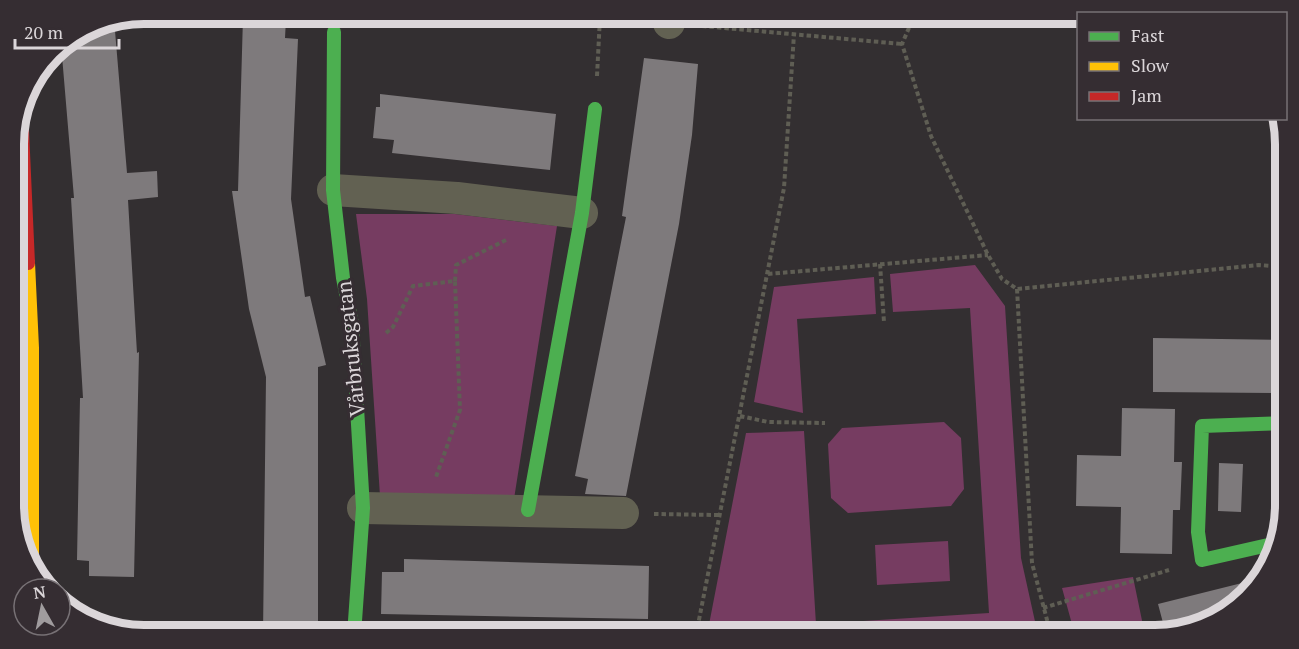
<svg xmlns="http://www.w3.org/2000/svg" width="1299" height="649" font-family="'PT Serif',serif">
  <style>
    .green { fill: #763c61 }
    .building { fill: #7e7a7c }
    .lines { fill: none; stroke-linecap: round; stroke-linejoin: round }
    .path { stroke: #5f5e54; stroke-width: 4; stroke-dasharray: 4.5 3; stroke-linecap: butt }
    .street { stroke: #626152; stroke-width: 32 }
    .fast { stroke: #4caf50; stroke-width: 14 }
    .slow { stroke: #ffc107; stroke-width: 14 }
    .jam { stroke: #c62828; stroke-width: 14 }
    .labels { text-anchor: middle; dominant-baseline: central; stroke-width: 6; stroke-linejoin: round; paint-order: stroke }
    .street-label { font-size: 21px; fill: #dbd6d9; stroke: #352d32 }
    .rim { fill: none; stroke: #dbd6d9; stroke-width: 8 }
  </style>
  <rect width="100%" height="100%" fill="#332f31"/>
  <!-- green -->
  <path class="green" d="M356 214H455L557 226 514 499 380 496 367 299Z
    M975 265 1005 306 1021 558 1038 635H707L746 433 804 431 816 624 989 613 970 308 893 312 890 274Z
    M874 277 876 314 797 319 803 413 754 402 774 287Z
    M944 422 961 438 964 489 951 506 848 513 831 498 828 444 842 428Z
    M948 541 950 581 877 585 875 545Z
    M1133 577 1145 635H1075L1062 588Z"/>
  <!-- building -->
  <path class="building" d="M243 17 286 19 285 38 298 39 291 199 305 297 310 296 326 365 318 367V635H263L266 377 249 309 232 191H238Z
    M114 19 127 173 157 171 158 197 128 200 137 353 139 352 134 577 89 576V561L77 560 80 398H83L71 198H74L61 44 94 23Z
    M644 58 698 64 692 135 679 224 626 496 585 494 588 479 575 476 626 217 622 216Z
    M380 94 556 114 550 170 392 153 394 140 373 138 376 107H380Z
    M1153 338 1285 340V393L1153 392Z
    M1122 408 1175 409 1174 462H1182L1180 510H1173L1172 554 1120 553 1121 507 1076 506 1077 455 1121 456Z
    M1219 463 1243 464 1241 512 1218 511Z
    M404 559 649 566 648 619 381 614 382 572H404Z
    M1258 579 1228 613 1166 634 1158 604Z"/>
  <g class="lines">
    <!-- path -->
    <path class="path" d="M536 14 638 20
      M915 14 902 44 931 136 988 255 1002 279 1017 289 1259 265 1285 267
      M702 26 902 44
      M597 76 600 17
      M880 264 884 322
      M768 274 988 255
      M455 281 456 265 508 239
      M1017 289 1032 563 1051 635
      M386 333 393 327 413 286 455 281 460 410 436 477
      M740 416 768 422 825 423
      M654 514 719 515
      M1043 608 1169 570
      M696 635 784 188 794 34"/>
    <!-- street -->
    <path class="street" d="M669 23 670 14
      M333 190 457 198 582 213
      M363 508 623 513"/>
    <!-- fast -->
    <path class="fast" d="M334 32 333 190 343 278 352 324 363 508 354 635
      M528 510 582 213 595 109
      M1277 543 1202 560 1198 532 1202 426 1285 423"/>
    <!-- slow -->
    <path class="slow" d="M28 263 32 348V563"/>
    <!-- jam -->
    <path class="jam" d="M21 108 28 263"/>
  </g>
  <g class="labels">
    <!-- street labels -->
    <g class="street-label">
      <text transform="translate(350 349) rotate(-96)">Vårbruksgatan</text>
    </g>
  </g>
  <!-- crop -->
  <path d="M0 0H1299V649H0ZM144 24H1155A120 120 0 0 1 1275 144V505A120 120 0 0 1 1155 625H144A120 120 0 0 1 24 505V144A120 120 0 0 1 144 24Z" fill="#352d32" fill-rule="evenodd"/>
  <path class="rim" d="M144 24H1155A120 120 0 0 1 1275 144V505A120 120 0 0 1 1155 625H144A120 120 0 0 1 24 505V144A120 120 0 0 1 144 24Z"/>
  <!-- legend -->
  <rect x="1077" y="12" width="210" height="108" fill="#352d32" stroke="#777175" stroke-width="1.5"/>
  <rect x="1089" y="32" width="30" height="9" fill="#4caf50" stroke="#777175" stroke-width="1.5"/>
  <text x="1131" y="42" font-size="18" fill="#dbd6d9">Fast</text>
  <rect x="1089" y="62" width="30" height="9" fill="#ffc107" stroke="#777175" stroke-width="1.5"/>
  <text x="1131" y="72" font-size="18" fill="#dbd6d9">Slow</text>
  <rect x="1089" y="92" width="30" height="9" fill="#c62828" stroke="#777175" stroke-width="1.5"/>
  <text x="1131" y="102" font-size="18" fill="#dbd6d9">Jam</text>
  <!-- north arrow -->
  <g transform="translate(42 607) rotate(351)"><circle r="28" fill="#352d32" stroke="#777175" stroke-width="1.5"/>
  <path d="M0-4.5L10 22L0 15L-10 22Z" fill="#a09c9e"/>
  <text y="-9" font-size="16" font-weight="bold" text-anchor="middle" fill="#dbd6d9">N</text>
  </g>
  <!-- scale -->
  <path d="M15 39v9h104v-9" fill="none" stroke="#dbd6d9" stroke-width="3"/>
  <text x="24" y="39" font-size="18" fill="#dbd6d9" stroke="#352d32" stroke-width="4.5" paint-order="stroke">20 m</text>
</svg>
